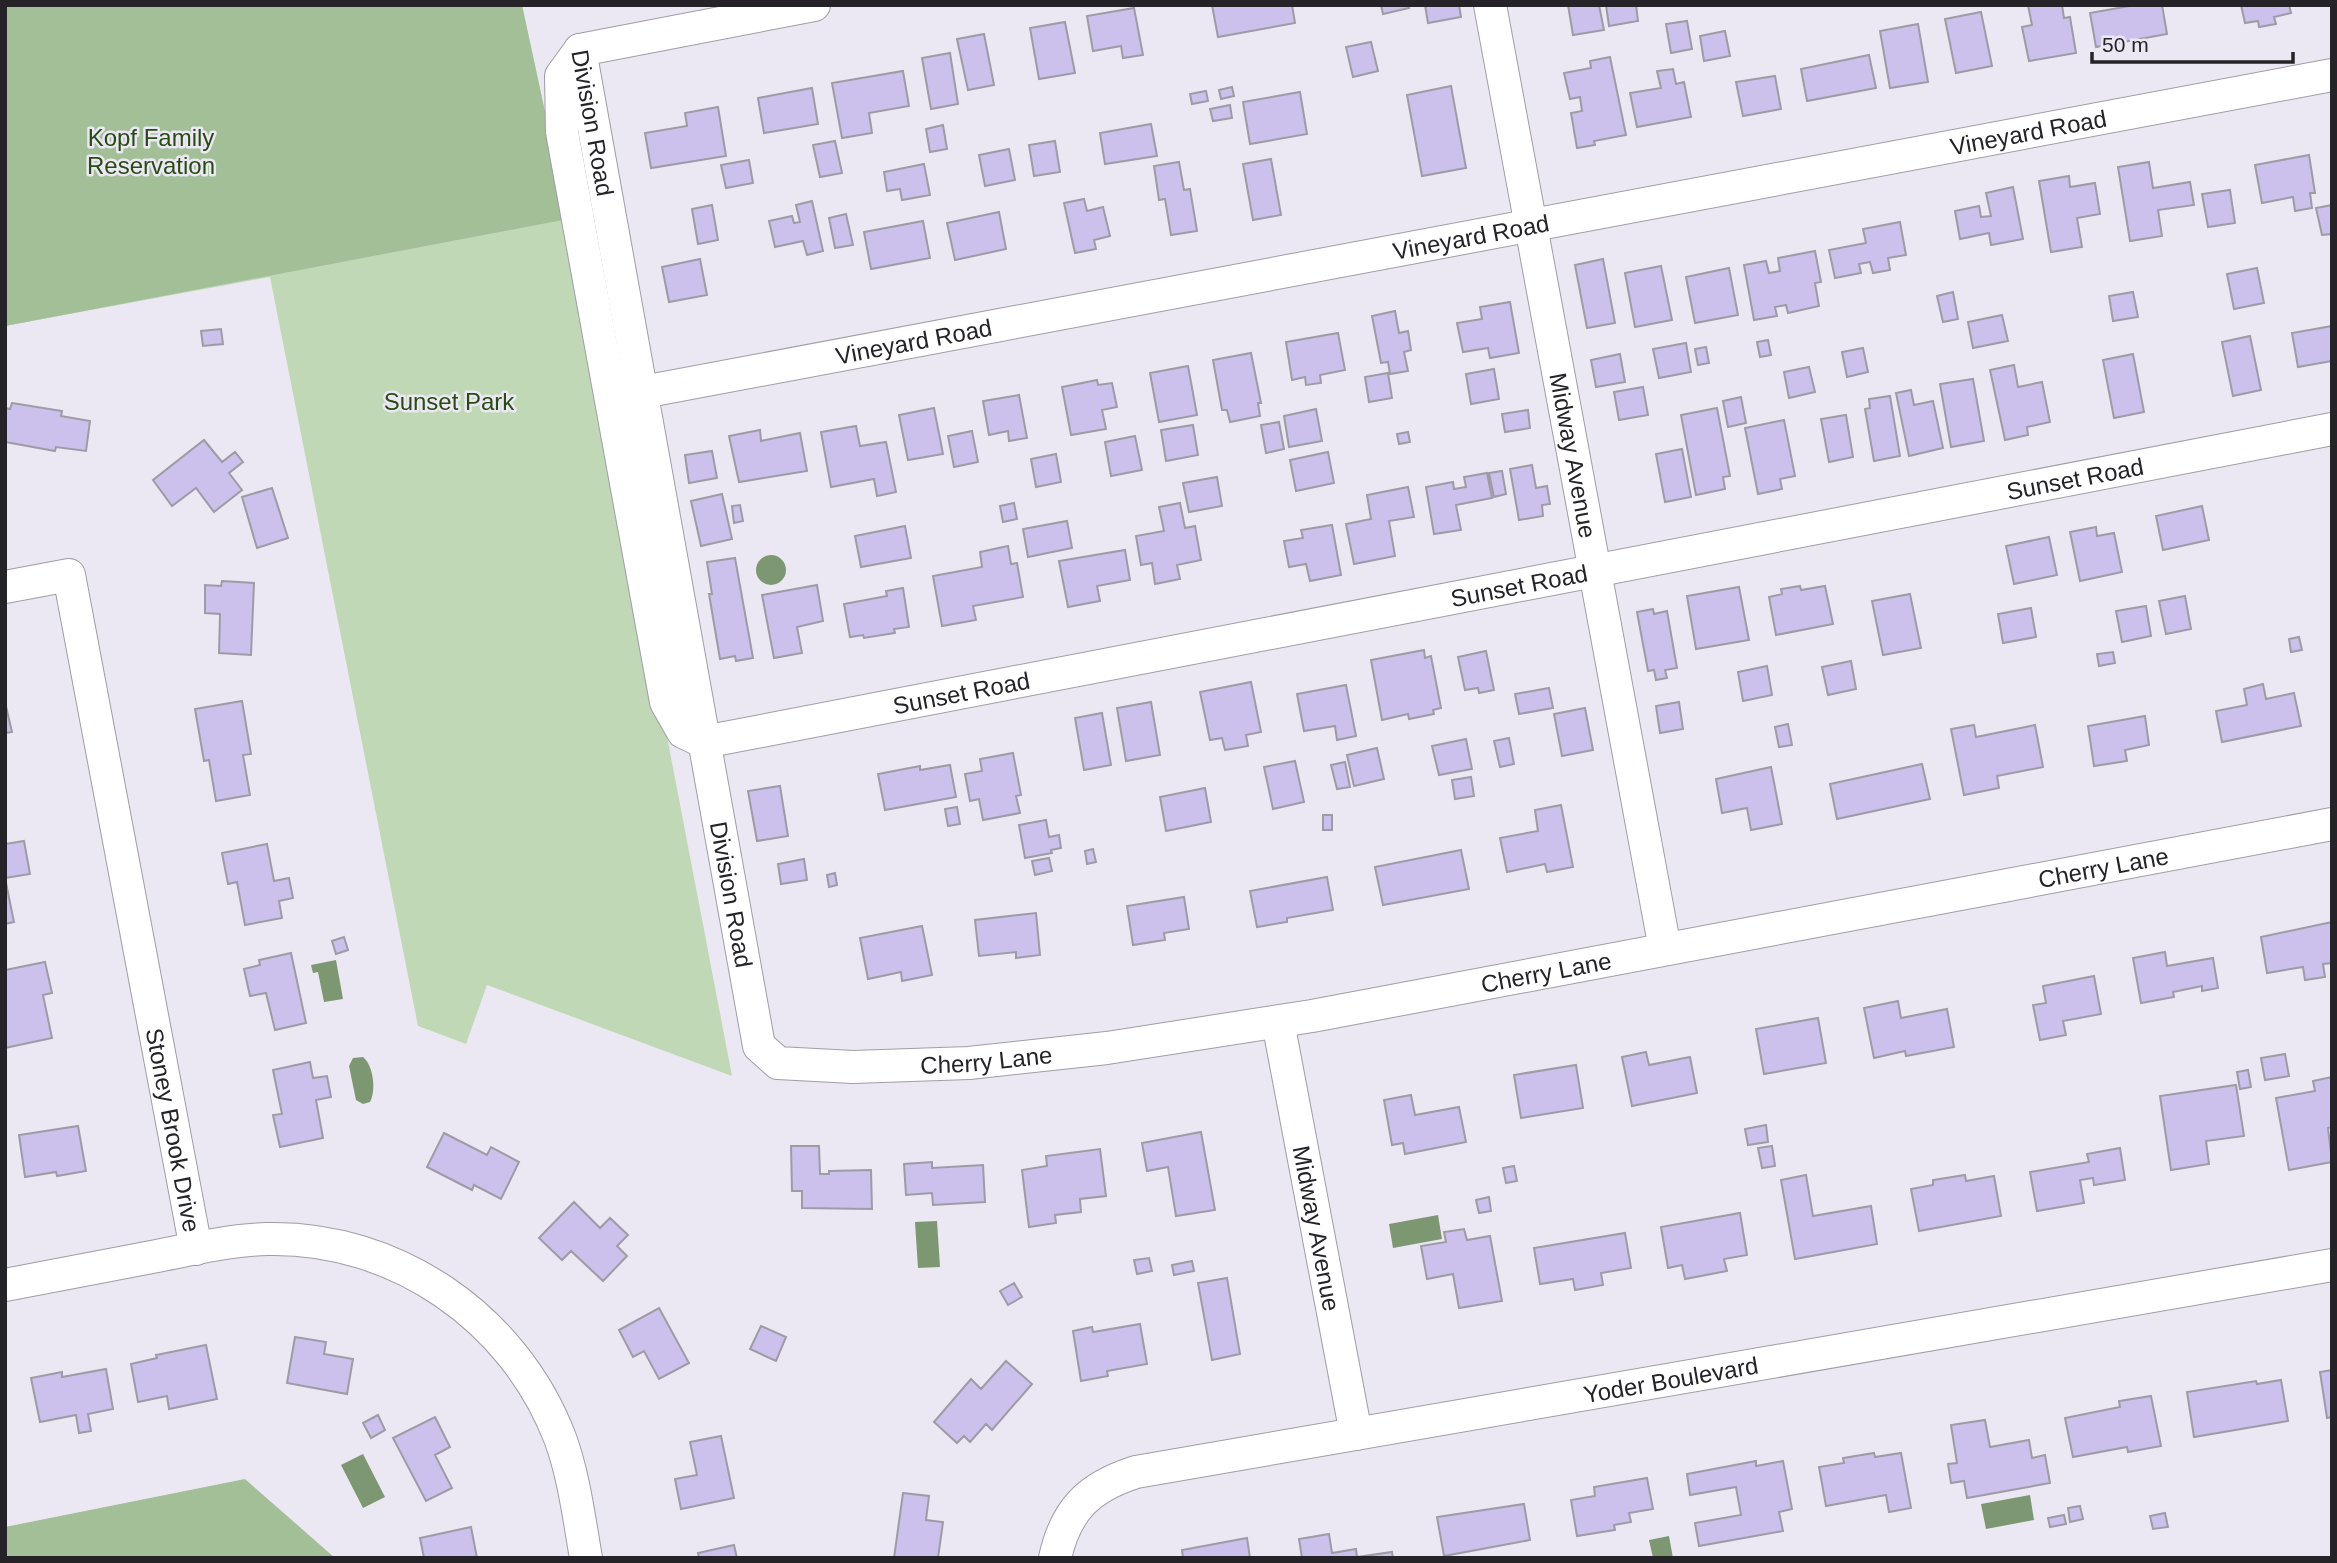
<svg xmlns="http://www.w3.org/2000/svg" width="2337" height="1563" font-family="Arial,sans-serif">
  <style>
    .green { fill: #c1d8b7 }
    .forest { fill: #a3bf98 }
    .water { fill: #7d9772 }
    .building { fill: #ccc0ec; stroke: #9e9ba5; stroke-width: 2 }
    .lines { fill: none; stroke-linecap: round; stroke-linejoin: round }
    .minor-casing { stroke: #9f9da7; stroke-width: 34 }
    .minor { stroke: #fff; stroke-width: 32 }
    .labels { text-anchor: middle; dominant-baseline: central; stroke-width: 5; stroke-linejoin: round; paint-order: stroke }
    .street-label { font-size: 24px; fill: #252327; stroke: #ebe8f3 }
    .park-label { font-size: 24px; fill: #284b14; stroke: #ebe8f3 }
  </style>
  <rect width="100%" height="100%" fill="#ebe8f3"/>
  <!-- green -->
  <path class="green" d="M5 5H522L568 219 732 1076 487 985 466 1044 418 1026 270 277 5 326Z"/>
  <!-- forest -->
  <path class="forest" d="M5 5H522L568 219 5 326Z
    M245 1479 335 1558H5V1527Z"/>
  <!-- water -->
  <path class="water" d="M756 570a15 15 0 1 1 30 0a15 15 0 1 1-30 0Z
    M336 960 343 999 324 1002 318 972 313 973 311 965Z
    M363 1057C374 1066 376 1091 370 1102L363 1104 356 1100 349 1066 353 1058Z
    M1438 1215 1442 1239 1393 1248 1389 1224Z
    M937 1221 940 1267 918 1268 915 1222Z
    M363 1454 385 1497 363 1508 341 1465Z
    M2030 1495 2034 1520 1986 1529 1981 1504Z
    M1669 1536 1673 1558H1653L1649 1540Z"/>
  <!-- building -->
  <path class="building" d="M1212 5H1292L1295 23 1218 37Z
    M1381 5H1408L1409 8 1383 14Z
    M1425 5H1459L1461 17 1428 23Z
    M1568 5H1599L1604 30 1573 35Z
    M1606 5H1636L1638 21 1609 26Z
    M2028 5H2062L2064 18 2070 17 2076 53 2029 61 2022 27 2032 25Z
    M2135 5H2162L2167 34 2096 47 2090 13Z
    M2241 5H2289L2291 13 2274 17 2276 24 2259 27 2258 21 2245 23Z
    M1134 8 1143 55 1123 58 1121 46 1093 51 1087 16Z
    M1981 12 1992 66 1956 73 1945 19Z
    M1687 21 1692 49 1671 53 1666 24Z
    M1065 22 1075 73 1039 79 1030 28Z
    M1918 24 1928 82 1890 88 1880 31Z
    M1725 31 1730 56 1704 61 1700 36Z
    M984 34 994 85 968 90 957 39Z
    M1371 42 1378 71 1353 77 1346 47Z
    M950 53 958 104 931 109 922 58Z
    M1869 55 1876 88 1807 101 1801 69Z
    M1610 57 1626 135 1594 141 1595 145 1577 148 1571 113 1582 111 1580 97 1570 99 1564 73 1591 68 1590 61Z
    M1673 69 1676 84 1684 82 1691 117 1637 127 1630 93 1661 88 1657 71Z
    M903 71 909 106 869 113 872 133 842 138 832 83Z
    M1775 76 1781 109 1743 116 1736 82Z
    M1451 86 1466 168 1422 176 1407 95Z
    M1232 87 1234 96 1221 99 1219 90Z
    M812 88 818 124 764 133 758 98Z
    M1206 91 1208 101 1192 104 1190 94Z
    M1300 92 1307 134 1250 144 1243 102Z
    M1230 105 1232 118 1213 121 1210 109Z
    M718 107 726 156 651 168 645 133 687 126 685 113Z
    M1151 124 1157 156 1105 164 1100 133Z
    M943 125 947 149 930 152 926 129Z
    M835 141 842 173 820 177 813 145Z
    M1055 141 1060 172 1034 176 1029 145Z
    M1009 149 1015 180 985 186 979 155Z
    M2309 155 2315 193H2310L2312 208 2295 211 2293 197 2262 203 2255 165Z
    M1271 159 1281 215 1253 220 1243 164Z
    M749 160 753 183 726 188 721 165Z
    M1179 162 1184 190 1190 189 1197 231 1171 235 1165 199 1159 200 1154 166Z
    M2149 162 2153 188 2190 182 2194 205 2158 210 2162 236 2130 241 2118 167Z
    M924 164 930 195 902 200 900 189 887 191 884 172Z
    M2069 176 2070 187 2095 183 2100 214 2077 218 2082 247 2051 252 2039 181Z
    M2013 187 2023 239 1991 245 1989 233 1960 239 1955 211 1979 206 1981 217 1991 216 1986 193Z
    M2230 190 2235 223 2208 227 2202 194Z
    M1084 199 1087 211 1103 207 1110 236 1094 240 1096 249 1075 253 1064 203Z
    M812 201 823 251 807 255 803 241 775 247 769 221 792 216 794 223 800 222 796 205Z
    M712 205 718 240 698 244 692 209Z
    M2332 205V234L2322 235 2316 208Z
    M999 212 1006 249 955 260 947 223Z
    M846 214 853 245 835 248 829 218Z
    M923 221 930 258 871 269 864 232Z
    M1900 222 1906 255 1888 258 1890 270 1873 273 1870 262 1859 264 1861 273 1835 278 1829 250 1866 243 1863 229Z
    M1815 251 1821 282 1815 283 1819 306 1788 313 1786 305 1775 307 1777 316 1754 320 1744 265 1766 261 1769 273 1780 271 1778 258Z
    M700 259 707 295 669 302 662 267Z
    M1603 259 1615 323 1587 328 1575 265Z
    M1661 266 1672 320 1635 327 1625 273Z
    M1729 268 1738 315 1695 323 1686 277Z
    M2257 268 2264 303 2234 309 2227 274Z
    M1953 292 1958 319 1943 322 1937 296Z
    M2133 292 2138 317 2113 321 2109 296Z
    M1510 302 1519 353 1490 358 1488 348 1463 352 1457 323 1482 319 1480 307Z
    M1395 311 1399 333 1408 331 1411 350 1404 352 1408 371 1390 374 1388 362 1381 363 1372 316Z
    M2002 315 2008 341 1973 348 1968 322Z
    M2332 326V361L2298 367 2292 333Z
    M221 329 223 344 203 346 201 331Z
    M1338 333 1345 370 1320 375 1321 383 1306 385 1305 377 1292 380 1286 342Z
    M2250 336 2261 390 2233 396 2222 342Z
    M1768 340 1771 355 1760 357 1757 342Z
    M1686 343 1691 372 1659 378 1653 349Z
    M1706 347 1709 363 1698 365 1695 349Z
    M1863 348 1868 372 1847 377 1842 352Z
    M1251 353 1261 403H1258L1260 416 1230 422 1227 410H1222L1213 360Z
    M1620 354 1625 382 1596 387 1591 360Z
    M2133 354 2144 412 2114 418 2103 360Z
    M2014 365 2018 387 2042 382 2050 422 2027 427 2028 435 2005 440 1990 370Z
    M1188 366 1197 415 1159 422 1150 373Z
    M1809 367 1815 392 1789 398 1784 372Z
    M1494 369 1499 399 1471 404 1466 374Z
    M1388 373 1392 398 1369 402 1365 377Z
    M1973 379 1984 441 1951 447 1940 384Z
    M1097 380 1098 385 1112 383 1117 407 1102 410 1106 429 1071 435 1062 387Z
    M1643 387 1648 415 1619 420 1614 392Z
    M1911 390 1914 405 1933 401 1943 448 1909 456 1896 393Z
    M1019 395 1027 438 1009 441 1008 431 989 435 983 401Z
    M1890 396 1900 456 1874 461 1865 409 1870 408 1869 399Z
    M1741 397 1746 423 1728 427 1723 401Z
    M12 403 62 411 61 416 90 421 86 451 56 447 55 451 5 442V408L10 409Z
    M934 408 943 454 908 460 899 415Z
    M1717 408 1730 476 1723 477 1725 489 1696 495 1681 415Z
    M1316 409 1322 441 1289 447 1284 416Z
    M1528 410 1530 428 1505 432 1502 414Z
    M1846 415 1853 457 1829 462 1821 419Z
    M1784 420 1795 476 1780 479 1782 489 1758 494 1745 428Z
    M1279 422 1284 449 1266 453 1261 425Z
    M1193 425 1198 455 1166 461 1161 430Z
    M856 426 860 446 886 442 896 492 877 496 874 479 831 487 821 432Z
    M760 430 761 441 800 433 807 471 739 482 729 436Z
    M972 431 978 462 954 467 948 436Z
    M1408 432 1410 442 1399 444 1397 434Z
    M1135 436 1142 470 1111 476 1105 442Z
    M204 440 222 462 235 452 243 462 229 473 242 490 214 512 196 488 172 506 153 480Z
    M1682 449 1691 497 1665 502 1656 454Z
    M712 451 717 478 689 483 685 455Z
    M1328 452 1334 483 1296 491 1290 460Z
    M1056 454 1061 482 1036 487 1031 459Z
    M1532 465 1536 488 1547 486 1550 504 1542 505 1543 516 1519 520 1510 469Z
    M1502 471 1506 494 1494 497 1489 473Z
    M1487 473 1492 498 1456 505 1461 530 1434 534 1426 487 1453 482 1454 489 1466 487 1464 477Z
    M1217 477 1222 506 1189 512 1183 483Z
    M1408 487 1414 517 1389 521 1395 556 1354 564 1346 524 1371 519 1367 495Z
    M272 488 288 538 257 548 242 497Z
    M722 494 732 539 701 546 691 501Z
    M1014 503 1017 519 1003 522 1000 506Z
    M1180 503 1185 528 1195 526 1201 560 1177 565 1180 579 1155 584 1152 563 1141 565 1136 536 1164 531 1159 507Z
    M740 505 743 521 734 523 732 506Z
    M2202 506 2209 540 2163 550 2156 516Z
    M1067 521 1072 548 1028 557 1023 529Z
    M1332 525 1341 575 1310 581 1306 564 1289 567 1284 541 1303 538 1301 530Z
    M905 526 911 558 861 567 855 536Z
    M2096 527 2097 536 2114 533 2122 572 2080 581 2070 532Z
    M2049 537 2057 575 2014 584 2006 546Z
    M1008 546 1011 564 1017 563 1023 597 973 606 976 620 942 626 933 576 982 567 980 552Z
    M1125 550 1130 580 1097 586 1100 601 1068 607 1059 561Z
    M735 558 753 658 736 661 735 656 720 659 709 594H712L707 562Z
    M222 581 254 583 251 655 219 653 220 614 205 613V585L221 586Z
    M817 585 823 621 797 627 802 653 774 658 762 595Z
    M1800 586 1801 590 1825 586 1833 624 1776 635 1769 597 1782 594 1781 589Z
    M1739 587 1749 640 1696 649 1687 596Z
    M903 588 909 627 894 629 895 633 864 638 863 635 850 637 844 604 887 596 886 591Z
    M1910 594 1921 648 1883 655 1872 601Z
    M2185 596 2191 629 2166 634 2159 601Z
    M2146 606 2151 636 2122 642 2116 611Z
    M2031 608 2036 637 2003 643 1998 614Z
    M1653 609 1654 614 1667 611 1677 668 1665 670 1667 678 1656 680 1654 670 1648 671 1637 612Z
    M2299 637 2302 650 2291 652 2289 639Z
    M1424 650 1425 658 1431 656 1441 708 1433 710 1434 714 1409 719 1408 714 1382 720 1371 660Z
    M1486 651 1494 690 1479 693 1478 688 1465 690 1458 657Z
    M2113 652 2115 663 2099 666 2097 654Z
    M1851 661 1856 689 1828 695 1822 667Z
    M1767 666 1772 695 1743 701 1738 672Z
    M1251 682 1261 732 1246 735 1248 746 1225 750 1222 738 1210 740 1200 692Z
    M2263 684 2266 699 2294 693 2301 726 2222 742 2216 711 2247 705 2244 689Z
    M1346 685 1356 736 1337 740 1335 726 1304 731 1297 694Z
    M1549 688 1553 708 1519 714 1515 694Z
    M242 701 251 754 243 755 250 795 216 801 209 760 204 761 195 709Z
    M5 702 12 732 5 733Z
    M1151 702 1160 755 1126 761 1117 708Z
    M1679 702 1683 729 1660 733 1656 706Z
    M1585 708 1593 750 1562 756 1554 714Z
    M1102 713 1111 765 1084 770 1075 718Z
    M2145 716 2149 745 2125 750 2127 761 2094 766 2088 726Z
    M1788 724 1792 745 1779 747 1775 727Z
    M1974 725 1976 737 2035 725 2043 767 1997 776 1999 788 1964 795 1951 729Z
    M1509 738 1514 764 1500 767 1494 741Z
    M1466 739 1472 769 1439 775 1432 746Z
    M1377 748 1384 779 1354 786 1347 755Z
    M1013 753 1021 795 1016 796 1020 813 983 820 979 799 970 801 965 774 982 771 980 759Z
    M1295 761 1304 802 1273 809 1264 767Z
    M1345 762 1350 787 1337 789 1331 765Z
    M1922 764 1930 799 1837 819 1830 784Z
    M950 765 956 797 885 810 878 774 920 766V770Z
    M1771 767 1782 824 1751 830 1747 808 1722 813 1716 779Z
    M1471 777 1474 796 1455 799 1452 780Z
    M780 786 788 836 757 841 748 791Z
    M1205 788 1211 822 1166 831 1160 797Z
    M1561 805 1573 867 1547 872 1545 864 1507 872 1500 838 1538 831 1535 810Z
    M957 807 960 824 948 826 945 809Z
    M1323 815H1332V830H1323Z
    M1046 820 1049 837 1059 835 1061 848 1051 850 1052 853 1025 858 1019 825Z
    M24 841 30 874 5 878 14 922 5 924V844Z
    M267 844 274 881 289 878 293 898 279 901 282 918 245 925 237 882 228 884 222 853Z
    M1093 849 1096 862 1087 864 1085 851Z
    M1461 850 1469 889 1383 905 1375 867Z
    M1049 858 1052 871 1035 875 1032 861Z
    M804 859 807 880 781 884 778 864Z
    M835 873 837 885 829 887 827 875Z
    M1327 877 1333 910 1287 918V922L1257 927 1250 891Z
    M1184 897 1189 929 1164 933 1165 940 1133 945 1127 906Z
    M1036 913 1040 955 1016 958V952L979 956 975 920Z
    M2332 922V963L2323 964 2325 977 2305 980 2303 967 2267 973 2261 937Z
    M922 926 932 975 902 981 901 972 868 979 860 938Z
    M344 937 348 950 336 954 332 941Z
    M2165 952 2167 966 2213 958 2218 988 2202 991V986L2173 992 2174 997 2141 1003 2133 958Z
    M291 953 306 1023 275 1030 266 993 250 996 244 969 260 965 259 960Z
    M45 962 52 993 43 995 52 1038 5 1048V970Z
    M2094 976 2101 1014 2063 1021 2066 1035 2040 1040 2033 1005 2046 1003 2043 986Z
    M1898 1001 1901 1018 1947 1009 1954 1047 1906 1056 1905 1051 1874 1058 1864 1008Z
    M1818 1018 1826 1063 1764 1074 1756 1029Z
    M1646 1052 1649 1065 1690 1057 1697 1093 1632 1106 1622 1057Z
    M2285 1054 2289 1076 2265 1080 2261 1058Z
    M310 1062 313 1078 327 1076 331 1097 316 1100 323 1138 280 1147 273 1115 282 1114 273 1070Z
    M1576 1065 1583 1108 1521 1118 1514 1075Z
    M2248 1070 2251 1087 2240 1089 2237 1072Z
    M2332 1077V1127L2328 1128 2332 1162 2289 1170 2276 1098 2315 1091 2313 1081Z
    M2236 1085 2244 1136 2206 1141 2209 1164 2171 1170 2160 1096Z
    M1411 1095 1415 1115 1459 1107 1466 1142 1405 1154 1403 1143 1392 1145 1384 1100Z
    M1766 1125 1768 1142 1748 1145 1745 1129Z
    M78 1126 86 1171 57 1176 56 1172 25 1177 19 1135Z
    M1201 1132 1215 1210 1176 1216 1168 1167 1147 1171 1142 1143Z
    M444 1133 487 1155 491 1147 519 1162 501 1199 474 1185 472 1190 427 1167Z
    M791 1146H819L820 1174H829V1171L871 1170 872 1209 802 1208V1191H792Z
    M1772 1146 1775 1166 1762 1168 1758 1148Z
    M2120 1148 2125 1180 2094 1185 2093 1178 2080 1180 2084 1203 2037 1211 2030 1172 2089 1162 2087 1154Z
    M1100 1149 1106 1196 1080 1199 1081 1212 1055 1215 1056 1223 1029 1227 1022 1170 1047 1166 1046 1156Z
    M932 1162V1168L983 1165 985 1202 933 1205 932 1193 906 1195 904 1164Z
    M1514 1166 1517 1181 1506 1183 1503 1168Z
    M1806 1175 1813 1216 1871 1206 1877 1244 1795 1259 1781 1180Z
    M1965 1175 1966 1181 1994 1176 2001 1216 1919 1231 1911 1189 1933 1185V1180Z
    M1489 1197 1491 1211 1479 1213 1476 1200Z
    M574 1202 600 1228 610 1218 628 1235 617 1246 627 1256 603 1281 571 1251 562 1260 539 1238Z
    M1740 1213 1747 1255 1724 1259 1727 1271 1685 1279 1682 1265 1668 1268 1661 1227Z
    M1464 1229 1467 1240 1490 1236 1502 1301 1459 1308 1453 1274 1427 1279 1421 1246 1446 1242 1444 1232Z
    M1625 1233 1631 1268 1601 1273 1603 1285 1575 1290 1573 1279 1540 1284 1534 1248Z
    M1149 1258 1152 1271 1137 1274 1134 1260Z
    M1192 1261 1194 1271 1174 1275 1172 1265Z
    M1227 1278 1240 1354 1212 1360 1198 1283Z
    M1014 1283 1022 1297 1008 1305 1000 1291Z
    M659 1308 689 1363 659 1379 644 1351 633 1357 619 1330Z
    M1140 1324 1147 1364 1107 1371 1108 1376 1081 1381 1073 1331 1092 1327 1093 1332Z
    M761 1326 786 1337 776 1361 750 1349Z
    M295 1337 326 1342 324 1354 353 1359 347 1394 287 1383Z
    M206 1345 217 1399 169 1409 167 1396 138 1402 131 1364 157 1358 156 1355Z
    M1006 1361 1032 1384 992 1430 986 1424 970 1442 964 1436 957 1443 934 1422 971 1379 981 1389Z
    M106 1369 113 1409 88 1414 91 1431 79 1433 76 1415 40 1422 31 1378 62 1372V1377Z
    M2332 1370V1417L2327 1418 2320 1372Z
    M2281 1380 2288 1421 2194 1437 2187 1392 2256 1381 2257 1384Z
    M2151 1396 2161 1446 2128 1452 2127 1447 2073 1457 2065 1418 2120 1407 2119 1401Z
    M378 1415 385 1430 371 1438 363 1423Z
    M435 1417 450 1447 435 1455 452 1488 426 1501 393 1438Z
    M1985 1420 1990 1447 2029 1440 2032 1458 2045 1455 2050 1483 1967 1498 1964 1481 1951 1483 1948 1464 1957 1463 1951 1425Z
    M721 1436 734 1498 681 1509 675 1479 697 1475 690 1442Z
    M1874 1453 1875 1457 1901 1453 1911 1508 1889 1512 1886 1495 1826 1506 1819 1467 1844 1463 1843 1458Z
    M1756 1461V1466L1783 1461 1792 1509 1779 1512 1783 1531 1699 1546 1695 1523 1741 1515 1736 1487 1690 1495 1687 1474Z
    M1647 1478 1653 1509 1629 1513 1631 1522 1614 1525 1615 1530 1577 1536 1571 1500 1595 1496 1594 1487Z
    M903 1493 929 1496 926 1520 943 1522 938 1558H894Z
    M1524 1504 1530 1540 1444 1556 1437 1517Z
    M2080 1506 2083 1519 2070 1522 2068 1508Z
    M2165 1513 2168 1527 2153 1529 2150 1516Z
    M2064 1515 2066 1524 2050 1527 2048 1518Z
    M471 1527 477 1558H424L420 1538Z
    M1329 1534 1332 1553 1356 1549 1357 1557 1392 1552 1393 1558H1302L1299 1539Z
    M1247 1538 1250 1558H1183L1182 1550Z
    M734 1545 737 1558H699L698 1553Z"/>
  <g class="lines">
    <defs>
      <g id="minor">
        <path id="s1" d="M1490 5 1665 949"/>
        <path id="s2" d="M580 50 759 1046 778 1063 853 1067 969 1063 1107 1048 1312 1016 2332 824"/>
        <path d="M580 50 561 76 562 132 666 702 683 732 704 742"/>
        <path d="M580 50 814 5"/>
        <path id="s3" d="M611 398 2332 75"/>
        <path id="s4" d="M5 587 69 575 196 1249"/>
        <path id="s5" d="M704 742 2332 429"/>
        <path id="s6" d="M1278 1022 1356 1434"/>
        <path d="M5 1285C56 1275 106 1266 157 1256 193 1249 230 1240 267 1239 396 1236 514 1318 560 1438 574 1476 579 1518 586 1558"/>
        <path id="s7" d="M1055 1558C1066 1509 1089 1487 1136 1472L2332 1265"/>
      </g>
    </defs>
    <!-- minor casing -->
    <use href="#minor" class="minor-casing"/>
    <!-- minor -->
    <use href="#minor" class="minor"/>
  </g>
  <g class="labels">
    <!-- street labels -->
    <g class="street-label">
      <text stroke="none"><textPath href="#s3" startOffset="1442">Vineyard Road</textPath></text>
      <text stroke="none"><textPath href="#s2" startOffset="74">Division Road</textPath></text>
      <text stroke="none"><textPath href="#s3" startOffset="875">Vineyard Road</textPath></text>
      <text stroke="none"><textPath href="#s3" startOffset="308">Vineyard Road</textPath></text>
      <text stroke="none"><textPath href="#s1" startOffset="458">Midway Avenue</textPath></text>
      <text stroke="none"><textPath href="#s5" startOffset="1396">Sunset Road</textPath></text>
      <text stroke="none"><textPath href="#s5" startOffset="830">Sunset Road</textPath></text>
      <text stroke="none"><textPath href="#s5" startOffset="262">Sunset Road</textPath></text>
      <text stroke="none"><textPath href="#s2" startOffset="2380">Cherry Lane</textPath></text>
      <text stroke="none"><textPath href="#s2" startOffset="858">Division Road</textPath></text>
      <text stroke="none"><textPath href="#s2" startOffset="1813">Cherry Lane</textPath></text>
      <text stroke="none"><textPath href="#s2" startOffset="1246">Cherry Lane</textPath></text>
      <text stroke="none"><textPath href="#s4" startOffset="630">Stoney Brook Drive</textPath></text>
      <text stroke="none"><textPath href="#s6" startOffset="210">Midway Avenue</textPath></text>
      <text stroke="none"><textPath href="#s7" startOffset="668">Yoder Boulevard</textPath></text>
    </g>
    <!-- park labels -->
    <g class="park-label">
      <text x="151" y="137">Kopf Family<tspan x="151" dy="28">Reservation</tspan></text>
      <text x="449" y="401">Sunset Park</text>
    </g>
  </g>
  <!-- border -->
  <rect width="2337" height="1563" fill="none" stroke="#252327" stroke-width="14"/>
  <!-- scale -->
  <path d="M2092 52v10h201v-10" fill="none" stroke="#252327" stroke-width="3.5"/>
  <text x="2102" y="52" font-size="21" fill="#252327" stroke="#ebe8f3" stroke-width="5" paint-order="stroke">50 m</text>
</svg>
